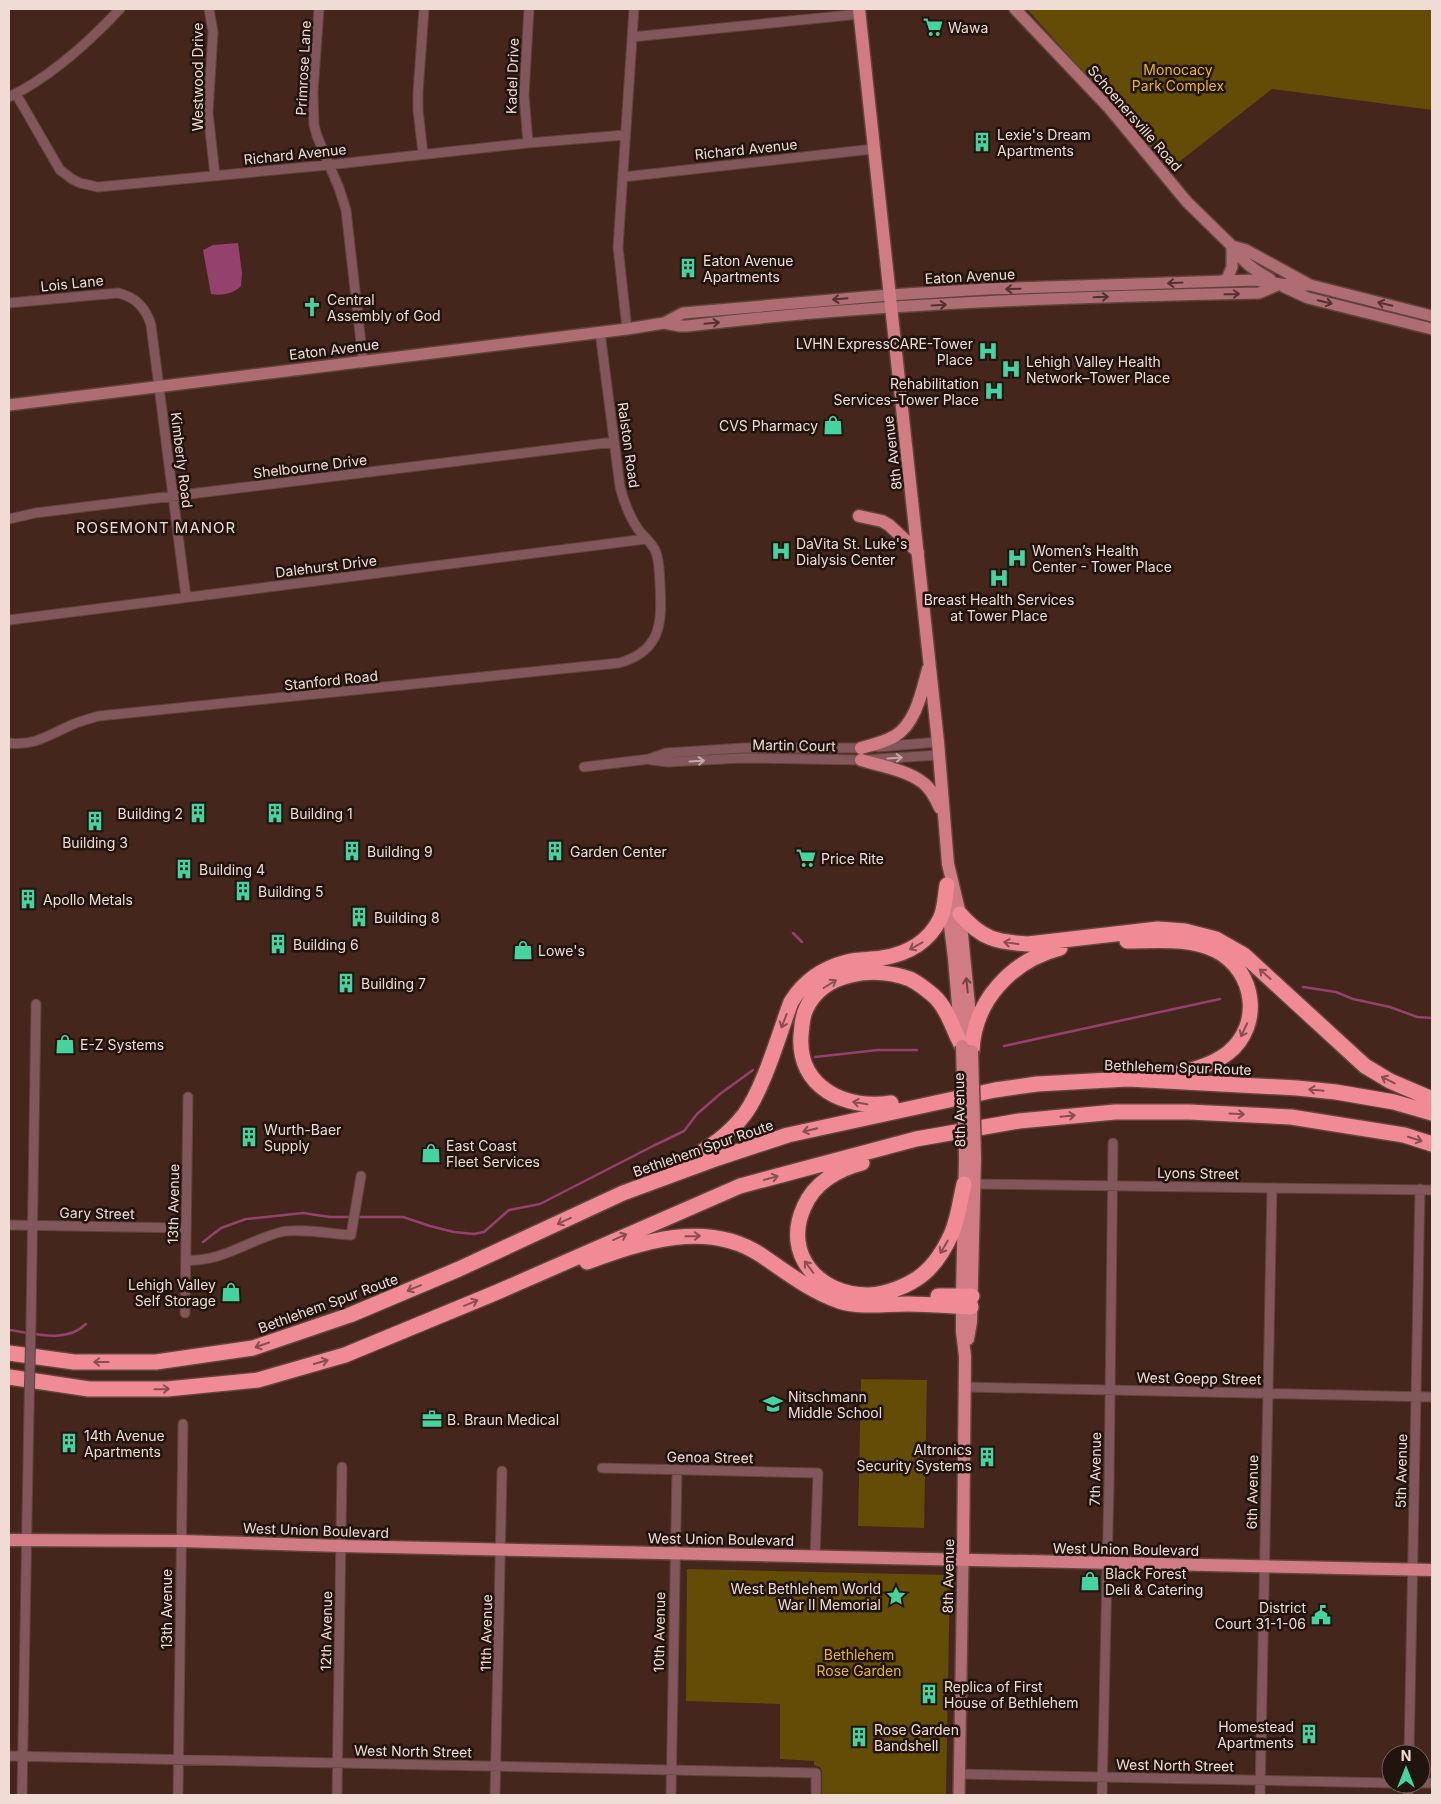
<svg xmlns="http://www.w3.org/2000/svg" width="1441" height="1804" font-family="Inter,sans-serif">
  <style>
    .green { fill: #634c05 }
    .water { fill: #94416e }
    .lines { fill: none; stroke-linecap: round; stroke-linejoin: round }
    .stream { stroke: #94416e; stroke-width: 2.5 }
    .street-casing { stroke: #60433a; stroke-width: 11 }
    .secondary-casing { stroke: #60433a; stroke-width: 14 }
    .primary-casing { stroke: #60433a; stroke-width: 15 }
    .highway-casing { stroke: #60433a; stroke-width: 18 }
    .street { stroke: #81575b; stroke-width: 9 }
    .secondary { stroke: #ae6c73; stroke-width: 11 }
    .primary { stroke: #d17c85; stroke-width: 12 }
    .highway { stroke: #f08b96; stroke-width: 15 }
    .street-bridge-casing { stroke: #60433a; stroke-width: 11; stroke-linecap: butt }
    .primary-bridge-casing { stroke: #60433a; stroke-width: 15; stroke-linecap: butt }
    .street-bridge { stroke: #81575b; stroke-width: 9 }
    .primary-bridge { stroke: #d17c85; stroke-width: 12 }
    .oneway { stroke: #523231 }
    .oneway2 { stroke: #c4a7a4 }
    .oneway3 { stroke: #884f52 }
    .oneway4 { stroke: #704244 }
    .labels { text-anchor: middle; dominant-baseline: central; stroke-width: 5; stroke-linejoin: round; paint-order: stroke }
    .poi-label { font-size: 14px; fill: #f0dcd5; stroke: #21130e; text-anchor: start }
    .street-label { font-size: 14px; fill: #f0dcd5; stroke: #21130e }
    .park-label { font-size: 14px; fill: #e8b92b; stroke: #21130e }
    .neighbourhood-label { font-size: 15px; letter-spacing: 1px; fill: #f0dcd5; stroke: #21130e }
  </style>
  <rect width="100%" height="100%" fill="#44261c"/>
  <!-- green -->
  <path class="green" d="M1027 9H1432V110L1272 89 1170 169Z
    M861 1379 927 1380 924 1528 858 1526Z
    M687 1569 950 1575 946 1795H822V1771L820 1767 814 1765V1761L780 1759V1704L686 1701Z"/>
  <!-- water -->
  <path class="water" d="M238 243 242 273 241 286C233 294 221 296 211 294L203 250 213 245Z"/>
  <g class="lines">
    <!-- stream -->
    <path class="stream" d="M793 933 802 942
      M1303 987 1336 992 1353 999 1390 1007 1417 1017 1432 1018
      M1004 1046 1220 999
      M815 1057 878 1050H917
      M357 1217H403L430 1226 454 1232 474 1234 484 1232 509 1210 540 1204 653 1146 684 1131 697 1114 720 1094 753 1070
      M203 1242 221 1228 246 1219 303 1213 330 1217H352
      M9 1330C33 1333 66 1344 86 1324"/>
    <defs>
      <path id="street" d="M209 9 213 32 208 112 215 176
        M319 9 313 92 314 125 317 136 339 188 346 210 363 361
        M632 37 860 14
        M16 94 60 170 72 179 80 183 98 187 328 165 528 143 625 135
        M9 97C51 77 88 43 120 9
        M528 143 524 95 529 9
        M423 154 418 110V92L424 9
        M623 177 873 149
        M9 303 118 293C136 297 146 308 151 325L186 597
        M627 329 618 247 634 9
        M9 519 35 513 614 442
        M9 620 646 539
        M9 743C31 746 46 737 65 728 76 722 88 719 99 716L619 663C662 651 662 622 660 584 659 573 660 560 655 550 651 542 643 536 638 529 629 516 624 502 620 487L600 332
        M878 747 938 742
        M651 760 668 762 742 758 861 760 939 755
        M584 767 649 759 666 753 743 748H865
        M970 1184 1432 1190
        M9 1225 185 1228
        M186 1260C220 1263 249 1240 281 1232 297 1228 333 1234 351 1235L361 1176
        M185 1313 188 1097
        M31 1322 36 1004
        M965 1387 1432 1397
        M602 1468 818 1473 815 1556
        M1409 1754 1420 1189
        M9 1756 816 1773V1795
        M959 1774 1391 1783
        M1421 1783H1432
        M22 1795 29 1408
        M178 1795 183 1424
        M337 1795 342 1467
        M495 1795 502 1471
        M671 1795 677 1470
        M1102 1795 1109 1484 1113 1143
        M1260 1795 1272 1188
        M1408 1795 1409 1784"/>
      <path id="secondary" d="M1015 9 1109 108 1187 202 1232 246C1241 261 1255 271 1270 279
        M1232 246 1246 250 1310 285 1432 316
        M1224 280 1227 279 1232 267V248
        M1284 287 1308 298 1432 329
        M664 323 680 326H687C877 303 1069 297 1259 293L1280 284
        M9 405 627 329 664 323 683 313 889 295 987 289 1256 280 1280 284 1310 285
        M959 1795 963 1560"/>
      <path id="primary" d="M859 9 938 742 948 864 960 914 972 1036
        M859 516 882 521 889 525 918 552
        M861 748C873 745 885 742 895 736 916 723 922 691 928 669
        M861 760C881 766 906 770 922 782 931 788 936 799 940 808
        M947 902 954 958 961 1041
        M968 1339 971 1322 975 1158
        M9 1540 181 1541 341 1546 1432 1570
        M963 1560 965 1356 962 1332V1295L965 1158"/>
      <path id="highway" d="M960 914C982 939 996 942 1028 944L1158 929 1185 931 1216 939 1244 955 1365 1066 1390 1081 1432 1099
        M1127 941C1156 941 1191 937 1217 951 1255 971 1263 1025 1228 1053 1211 1066 1185 1073 1164 1075
        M972 1051C974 1001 1011 961 1060 948
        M891 1103C846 1110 797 1088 801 1035 802 1026 802 1017 806 1009 823 971 875 966 910 979 918 983 927 990 934 996 948 1009 953 1030 962 1046
        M862 1163C838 1169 814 1183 804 1207 782 1255 820 1296 869 1295 887 1294 908 1286 922 1275 935 1265 944 1250 951 1235 958 1220 960 1201 964 1184
        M680 1164C704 1152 727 1137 744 1115 764 1088 779 1034 791 1002 804 981 823 968 847 962 858 959 870 960 882 958 907 954 928 943 940 919 945 910 945 895 947 885
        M587 1262C642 1242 707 1219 761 1255 786 1272 810 1291 839 1301 861 1308 885 1304 907 1304 929 1304 950 1306 971 1307
        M938 1296H972
        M9 1353 74 1362H156L253 1348 350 1315 459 1269 623 1193 718 1158 788 1135 995 1090 1037 1084 1128 1079 1297 1088 1336 1092 1394 1102 1432 1113
        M9 1377 89 1389H167L258 1380 345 1355 495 1293 740 1186 916 1139 1019 1121 1115 1112H1189L1291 1117 1404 1135 1432 1144"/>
    </defs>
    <!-- street casing -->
    <use href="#street" class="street-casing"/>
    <!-- secondary casing -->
    <use href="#secondary" class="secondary-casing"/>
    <!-- primary casing -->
    <use href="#primary" class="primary-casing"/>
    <!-- highway casing -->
    <use href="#highway" class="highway-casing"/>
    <!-- street -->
    <use href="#street" class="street"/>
    <!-- secondary -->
    <use href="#secondary" class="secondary"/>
    <!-- primary -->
    <use href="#primary" class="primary"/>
    <!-- highway -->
    <use href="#highway" class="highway"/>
    <defs>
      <path id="street-bridge" d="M29 1408 31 1322"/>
      <path id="primary-bridge" d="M962 1046 965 1158
        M972 1051 975 1158"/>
    </defs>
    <!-- street-bridge casing -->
    <use href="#street-bridge" class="street-bridge-casing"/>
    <!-- primary-bridge casing -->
    <use href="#primary-bridge" class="primary-bridge-casing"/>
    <!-- street-bridge -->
    <use href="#street-bridge" class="street-bridge"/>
    <!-- primary-bridge -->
    <use href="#primary-bridge" class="primary-bridge"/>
  </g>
  <!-- one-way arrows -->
  <defs><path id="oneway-shaft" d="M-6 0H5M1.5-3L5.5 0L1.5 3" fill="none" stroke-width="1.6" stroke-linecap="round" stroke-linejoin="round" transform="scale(1.25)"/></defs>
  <g class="oneway">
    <use href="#oneway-shaft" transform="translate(1175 283) rotate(177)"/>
    <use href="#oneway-shaft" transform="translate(1013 289) rotate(178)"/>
    <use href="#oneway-shaft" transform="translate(1232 294) rotate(-1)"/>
    <use href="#oneway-shaft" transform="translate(1101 297) rotate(-2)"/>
    <use href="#oneway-shaft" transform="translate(840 299) rotate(175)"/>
    <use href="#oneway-shaft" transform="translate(1325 302) rotate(14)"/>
    <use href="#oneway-shaft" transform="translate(1385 304) rotate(-166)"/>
    <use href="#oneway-shaft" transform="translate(939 305) rotate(-3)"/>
    <use href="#oneway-shaft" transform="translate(712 323) rotate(-5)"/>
  </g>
  <g class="oneway2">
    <use href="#oneway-shaft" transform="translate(895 758) rotate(-4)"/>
    <use href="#oneway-shaft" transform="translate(697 761) rotate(-3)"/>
  </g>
  <g class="oneway3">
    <use href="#oneway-shaft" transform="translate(1011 943) rotate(-172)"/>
    <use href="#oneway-shaft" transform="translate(916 946) rotate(151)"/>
    <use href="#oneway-shaft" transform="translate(1265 974) rotate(-138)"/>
    <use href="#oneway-shaft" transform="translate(830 984) rotate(-32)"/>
    <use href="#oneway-shaft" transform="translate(784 1021) rotate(111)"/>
    <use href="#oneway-shaft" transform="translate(1244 1030) rotate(115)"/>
    <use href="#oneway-shaft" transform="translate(1388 1080) rotate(-153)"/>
    <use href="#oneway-shaft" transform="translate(1316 1090) rotate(-174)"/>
    <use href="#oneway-shaft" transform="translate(860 1103) rotate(-170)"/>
    <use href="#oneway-shaft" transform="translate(1237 1114) rotate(3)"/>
    <use href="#oneway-shaft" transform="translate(1068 1116) rotate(-6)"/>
    <use href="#oneway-shaft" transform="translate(810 1130) rotate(167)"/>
    <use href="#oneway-shaft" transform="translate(1415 1139) rotate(17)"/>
    <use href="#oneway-shaft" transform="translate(771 1178) rotate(-15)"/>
    <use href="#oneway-shaft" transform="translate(564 1221) rotate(155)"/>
    <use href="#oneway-shaft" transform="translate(693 1236) rotate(-1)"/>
    <use href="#oneway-shaft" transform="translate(620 1237) rotate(-24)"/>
    <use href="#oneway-shaft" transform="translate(944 1247) rotate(120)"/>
    <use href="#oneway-shaft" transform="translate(809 1267) rotate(-127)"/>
    <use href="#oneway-shaft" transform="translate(414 1288) rotate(157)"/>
    <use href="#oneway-shaft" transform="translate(471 1303) rotate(-23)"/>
    <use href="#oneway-shaft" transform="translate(262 1345) rotate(161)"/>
    <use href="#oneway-shaft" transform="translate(101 1362) rotate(180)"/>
    <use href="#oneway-shaft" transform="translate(321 1362) rotate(-16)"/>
    <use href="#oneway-shaft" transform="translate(162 1389) rotate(-1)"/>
  </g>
  <use class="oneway4" href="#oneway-shaft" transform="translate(967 985) rotate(-96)"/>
  <!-- icons -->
  <defs>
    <symbol id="supermarket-bare" viewBox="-9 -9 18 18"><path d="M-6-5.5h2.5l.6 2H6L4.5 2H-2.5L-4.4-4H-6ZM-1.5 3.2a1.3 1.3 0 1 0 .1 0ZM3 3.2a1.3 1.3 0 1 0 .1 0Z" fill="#45d49f" stroke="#21130e" stroke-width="2.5" paint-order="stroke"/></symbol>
    <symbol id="building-bare" viewBox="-9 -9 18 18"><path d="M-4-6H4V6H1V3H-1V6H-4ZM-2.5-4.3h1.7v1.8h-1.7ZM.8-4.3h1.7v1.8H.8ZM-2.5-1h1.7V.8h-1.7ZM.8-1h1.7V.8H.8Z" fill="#45d49f" stroke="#21130e" stroke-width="2.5" paint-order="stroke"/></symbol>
    <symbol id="church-bare" viewBox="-9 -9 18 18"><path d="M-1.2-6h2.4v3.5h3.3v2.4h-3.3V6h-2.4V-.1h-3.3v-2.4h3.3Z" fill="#45d49f" stroke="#21130e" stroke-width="2.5" paint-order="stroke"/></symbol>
    <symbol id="hospital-bare" viewBox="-9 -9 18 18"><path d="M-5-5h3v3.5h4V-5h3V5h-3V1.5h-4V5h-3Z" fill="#45d49f" stroke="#21130e" stroke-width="2.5" paint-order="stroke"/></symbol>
    <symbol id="shop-bare" viewBox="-9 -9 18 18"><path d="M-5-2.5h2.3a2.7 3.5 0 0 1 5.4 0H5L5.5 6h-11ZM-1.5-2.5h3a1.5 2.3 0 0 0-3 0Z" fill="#45d49f" stroke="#21130e" stroke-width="2.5" paint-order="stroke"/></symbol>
    <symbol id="school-bare" viewBox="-9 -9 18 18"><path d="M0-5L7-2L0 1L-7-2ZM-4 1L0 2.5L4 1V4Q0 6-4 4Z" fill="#45d49f" stroke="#21130e" stroke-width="2.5" paint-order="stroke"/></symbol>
    <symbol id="office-bare" viewBox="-9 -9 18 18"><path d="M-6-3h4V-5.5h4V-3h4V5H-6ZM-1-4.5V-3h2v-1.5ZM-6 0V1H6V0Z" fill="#45d49f" stroke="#21130e" stroke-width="2.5" paint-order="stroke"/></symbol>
    <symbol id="sight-bare" viewBox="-9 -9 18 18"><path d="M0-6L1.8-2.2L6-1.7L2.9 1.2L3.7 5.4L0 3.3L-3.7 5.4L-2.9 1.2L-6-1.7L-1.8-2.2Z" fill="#45d49f" stroke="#21130e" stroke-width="2.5" paint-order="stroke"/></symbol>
    <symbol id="civic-bare" viewBox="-9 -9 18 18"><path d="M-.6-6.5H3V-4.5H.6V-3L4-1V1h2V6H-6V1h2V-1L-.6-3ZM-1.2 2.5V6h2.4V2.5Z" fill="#45d49f" stroke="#21130e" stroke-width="2.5" paint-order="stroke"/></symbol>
  </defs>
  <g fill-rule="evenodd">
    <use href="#supermarket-bare" x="919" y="13" width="28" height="28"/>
    <use href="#building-bare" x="968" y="128" width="28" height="28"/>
    <use href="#building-bare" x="674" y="254" width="28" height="28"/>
    <use href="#church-bare" x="298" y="293" width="28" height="28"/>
    <use href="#hospital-bare" x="974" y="337" width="28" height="28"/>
    <use href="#hospital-bare" x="997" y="355" width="28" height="28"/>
    <use href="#hospital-bare" x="980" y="377" width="28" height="28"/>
    <use href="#shop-bare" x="819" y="411" width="28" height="28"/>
    <use href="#hospital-bare" x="767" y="537" width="28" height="28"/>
    <use href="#hospital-bare" x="1003" y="544" width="28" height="28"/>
    <use href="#hospital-bare" x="985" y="564" width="28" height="28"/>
    <use href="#building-bare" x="184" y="799" width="28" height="28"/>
    <use href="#building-bare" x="261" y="799" width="28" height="28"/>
    <use href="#building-bare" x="81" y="807" width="28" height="28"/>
    <use href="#building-bare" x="338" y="837" width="28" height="28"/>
    <use href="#building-bare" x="541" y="837" width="28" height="28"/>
    <use href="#supermarket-bare" x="792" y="844" width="28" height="28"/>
    <use href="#building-bare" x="170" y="855" width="28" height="28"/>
    <use href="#building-bare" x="229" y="877" width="28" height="28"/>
    <use href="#building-bare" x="14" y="885" width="28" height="28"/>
    <use href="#building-bare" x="345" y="903" width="28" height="28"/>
    <use href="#building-bare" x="264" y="930" width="28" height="28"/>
    <use href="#shop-bare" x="509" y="936" width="28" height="28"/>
    <use href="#building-bare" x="332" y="969" width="28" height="28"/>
    <use href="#shop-bare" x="51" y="1030" width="28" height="28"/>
    <use href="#building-bare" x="235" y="1123" width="28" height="28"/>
    <use href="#shop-bare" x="417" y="1139" width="28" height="28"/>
    <use href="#shop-bare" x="217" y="1278" width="28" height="28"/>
    <use href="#school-bare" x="759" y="1390" width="28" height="28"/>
    <use href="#office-bare" x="418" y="1405" width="28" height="28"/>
    <use href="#building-bare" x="55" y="1429" width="28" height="28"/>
    <use href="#building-bare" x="973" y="1443" width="28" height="28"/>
    <use href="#shop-bare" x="1076" y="1567" width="28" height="28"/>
    <use href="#sight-bare" x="882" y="1582" width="28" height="28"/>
    <use href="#civic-bare" x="1307" y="1601" width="28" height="28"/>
    <use href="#building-bare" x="915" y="1680" width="28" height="28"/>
    <use href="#building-bare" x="1295" y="1720" width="28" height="28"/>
    <use href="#building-bare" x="845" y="1723" width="28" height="28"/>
  </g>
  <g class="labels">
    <!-- poi labels -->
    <g class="poi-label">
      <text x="948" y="27">Wawa</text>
      <text x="997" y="134">Lexie's Dream<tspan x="997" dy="16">Apartments</tspan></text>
      <text x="703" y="260">Eaton Avenue<tspan x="703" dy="16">Apartments</tspan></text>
      <text x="327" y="299">Central<tspan x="327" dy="16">Assembly of God</tspan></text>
      <text x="973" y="343" text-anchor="end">LVHN ExpressCARE-Tower<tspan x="973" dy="16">Place</tspan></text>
      <text x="1026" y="361">Lehigh Valley Health<tspan x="1026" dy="16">Network–Tower Place</tspan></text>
      <text x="979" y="383" text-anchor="end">Rehabilitation<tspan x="979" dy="16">Services–Tower Place</tspan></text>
      <text x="818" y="425" text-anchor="end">CVS Pharmacy</text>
      <text x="796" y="543">DaVita St. Luke's<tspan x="796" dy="16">Dialysis Center</tspan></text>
      <text x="1032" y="550">Women’s Health<tspan x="1032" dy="16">Center - Tower Place</tspan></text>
      <text x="999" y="599" text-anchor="middle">Breast Health Services<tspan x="999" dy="16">at Tower Place</tspan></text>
      <text x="183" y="813" text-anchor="end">Building 2</text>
      <text x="290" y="813">Building 1</text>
      <text x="95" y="842" text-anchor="middle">Building 3</text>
      <text x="367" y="851">Building 9</text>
      <text x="570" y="851">Garden Center</text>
      <text x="821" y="858">Price Rite</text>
      <text x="199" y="869">Building 4</text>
      <text x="258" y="891">Building 5</text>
      <text x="43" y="899">Apollo Metals</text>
      <text x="374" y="917">Building 8</text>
      <text x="293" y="944">Building 6</text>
      <text x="538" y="950">Lowe's</text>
      <text x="361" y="983">Building 7</text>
      <text x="80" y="1044">E-Z Systems</text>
      <text x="264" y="1129">Wurth-Baer<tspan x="264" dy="16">Supply</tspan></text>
      <text x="446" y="1145">East Coast<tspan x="446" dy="16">Fleet Services</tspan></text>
      <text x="216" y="1284" text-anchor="end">Lehigh Valley<tspan x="216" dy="16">Self Storage</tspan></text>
      <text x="788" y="1396">Nitschmann<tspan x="788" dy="16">Middle School</tspan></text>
      <text x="447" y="1419">B. Braun Medical</text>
      <text x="84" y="1435">14th Avenue<tspan x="84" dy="16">Apartments</tspan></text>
      <text x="972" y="1449" text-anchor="end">Altronics<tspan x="972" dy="16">Security Systems</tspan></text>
      <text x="1105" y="1573">Black Forest<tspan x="1105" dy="16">Deli &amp; Catering</tspan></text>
      <text x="881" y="1588" text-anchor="end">West Bethlehem World<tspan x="881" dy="16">War II Memorial</tspan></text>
      <text x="1306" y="1607" text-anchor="end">District<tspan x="1306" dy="16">Court 31-1-06</tspan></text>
      <text x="944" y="1686">Replica of First<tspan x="944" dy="16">House of Bethlehem</tspan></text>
      <text x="1294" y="1726" text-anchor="end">Homestead<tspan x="1294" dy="16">Apartments</tspan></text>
      <text x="874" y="1729">Rose Garden<tspan x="874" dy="16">Bandshell</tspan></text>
    </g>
    <!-- street labels -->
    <g class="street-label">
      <text transform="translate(303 68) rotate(-87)">Primrose Lane</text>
      <text transform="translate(512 76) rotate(-88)">Kadel Drive</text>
      <text transform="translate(197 77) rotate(-90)">Westwood Drive</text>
      <text transform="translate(1135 118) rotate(49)">Schoenersville Road</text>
      <text transform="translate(746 149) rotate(-6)">Richard Avenue</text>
      <text transform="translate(295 154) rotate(-6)">Richard Avenue</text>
      <text transform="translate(970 276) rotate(-3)">Eaton Avenue</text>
      <text transform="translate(72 283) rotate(-6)">Lois Lane</text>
      <text transform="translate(334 349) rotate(-7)">Eaton Avenue</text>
      <text transform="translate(629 445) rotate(82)">Ralston Road</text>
      <text transform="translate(892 453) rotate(-97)">8th Avenue</text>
      <text transform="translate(182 460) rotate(83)">Kimberly Road</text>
      <text transform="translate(310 466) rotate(-7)">Shelbourne Drive</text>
      <text transform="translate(326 566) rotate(-7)">Dalehurst Drive</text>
      <text transform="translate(331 680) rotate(-6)">Stanford Road</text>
      <text transform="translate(794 745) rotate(1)">Martin Court</text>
      <text transform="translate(1178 1067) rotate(2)">Bethlehem Spur Route</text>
      <text transform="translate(959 1110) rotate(-91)">8th Avenue</text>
      <text transform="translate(703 1148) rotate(-19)">Bethlehem Spur Route</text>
      <text transform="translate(1198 1173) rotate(1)">Lyons Street</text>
      <text transform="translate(173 1204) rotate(-89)">13th Avenue</text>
      <text transform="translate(97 1213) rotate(1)">Gary Street</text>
      <text transform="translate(328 1303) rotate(-20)">Bethlehem Spur Route</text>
      <text transform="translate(1199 1378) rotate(1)">West Goepp Street</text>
      <text transform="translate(710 1457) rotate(1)">Genoa Street</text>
      <text transform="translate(1095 1469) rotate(-89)">7th Avenue</text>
      <text transform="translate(1401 1471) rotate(-89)">5th Avenue</text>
      <text transform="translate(1252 1492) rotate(-89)">6th Avenue</text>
      <text transform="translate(316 1530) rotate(2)">West Union Boulevard</text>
      <text transform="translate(721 1539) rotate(1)">West Union Boulevard</text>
      <text transform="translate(1126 1549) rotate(1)">West Union Boulevard</text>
      <text transform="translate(948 1576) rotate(-89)">8th Avenue</text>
      <text transform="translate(166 1609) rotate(-90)">13th Avenue</text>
      <text transform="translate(326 1631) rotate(-89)">12th Avenue</text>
      <text transform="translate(659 1632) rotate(-89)">10th Avenue</text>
      <text transform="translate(486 1633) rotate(-89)">11th Avenue</text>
      <text transform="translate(413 1751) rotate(1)">West North Street</text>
      <text transform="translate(1175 1765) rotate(1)">West North Street</text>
    </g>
    <!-- park labels -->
    <g class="park-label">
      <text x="1178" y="69">Monocacy<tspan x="1178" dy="16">Park Complex</tspan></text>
      <text x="859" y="1654">Bethlehem<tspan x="859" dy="16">Rose Garden</tspan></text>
    </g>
    <!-- neighbourhood labels -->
    <g class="neighbourhood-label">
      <text x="156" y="527">ROSEMONT MANOR</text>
    </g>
  </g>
  <!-- border -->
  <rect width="1441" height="1804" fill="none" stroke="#f0dcd5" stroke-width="20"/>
  <!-- north arrow -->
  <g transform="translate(1406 1769)"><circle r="24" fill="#21130e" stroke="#74635e"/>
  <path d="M0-4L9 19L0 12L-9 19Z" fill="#45d49f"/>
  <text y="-8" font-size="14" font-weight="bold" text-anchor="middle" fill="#f0dcd5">N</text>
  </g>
</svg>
